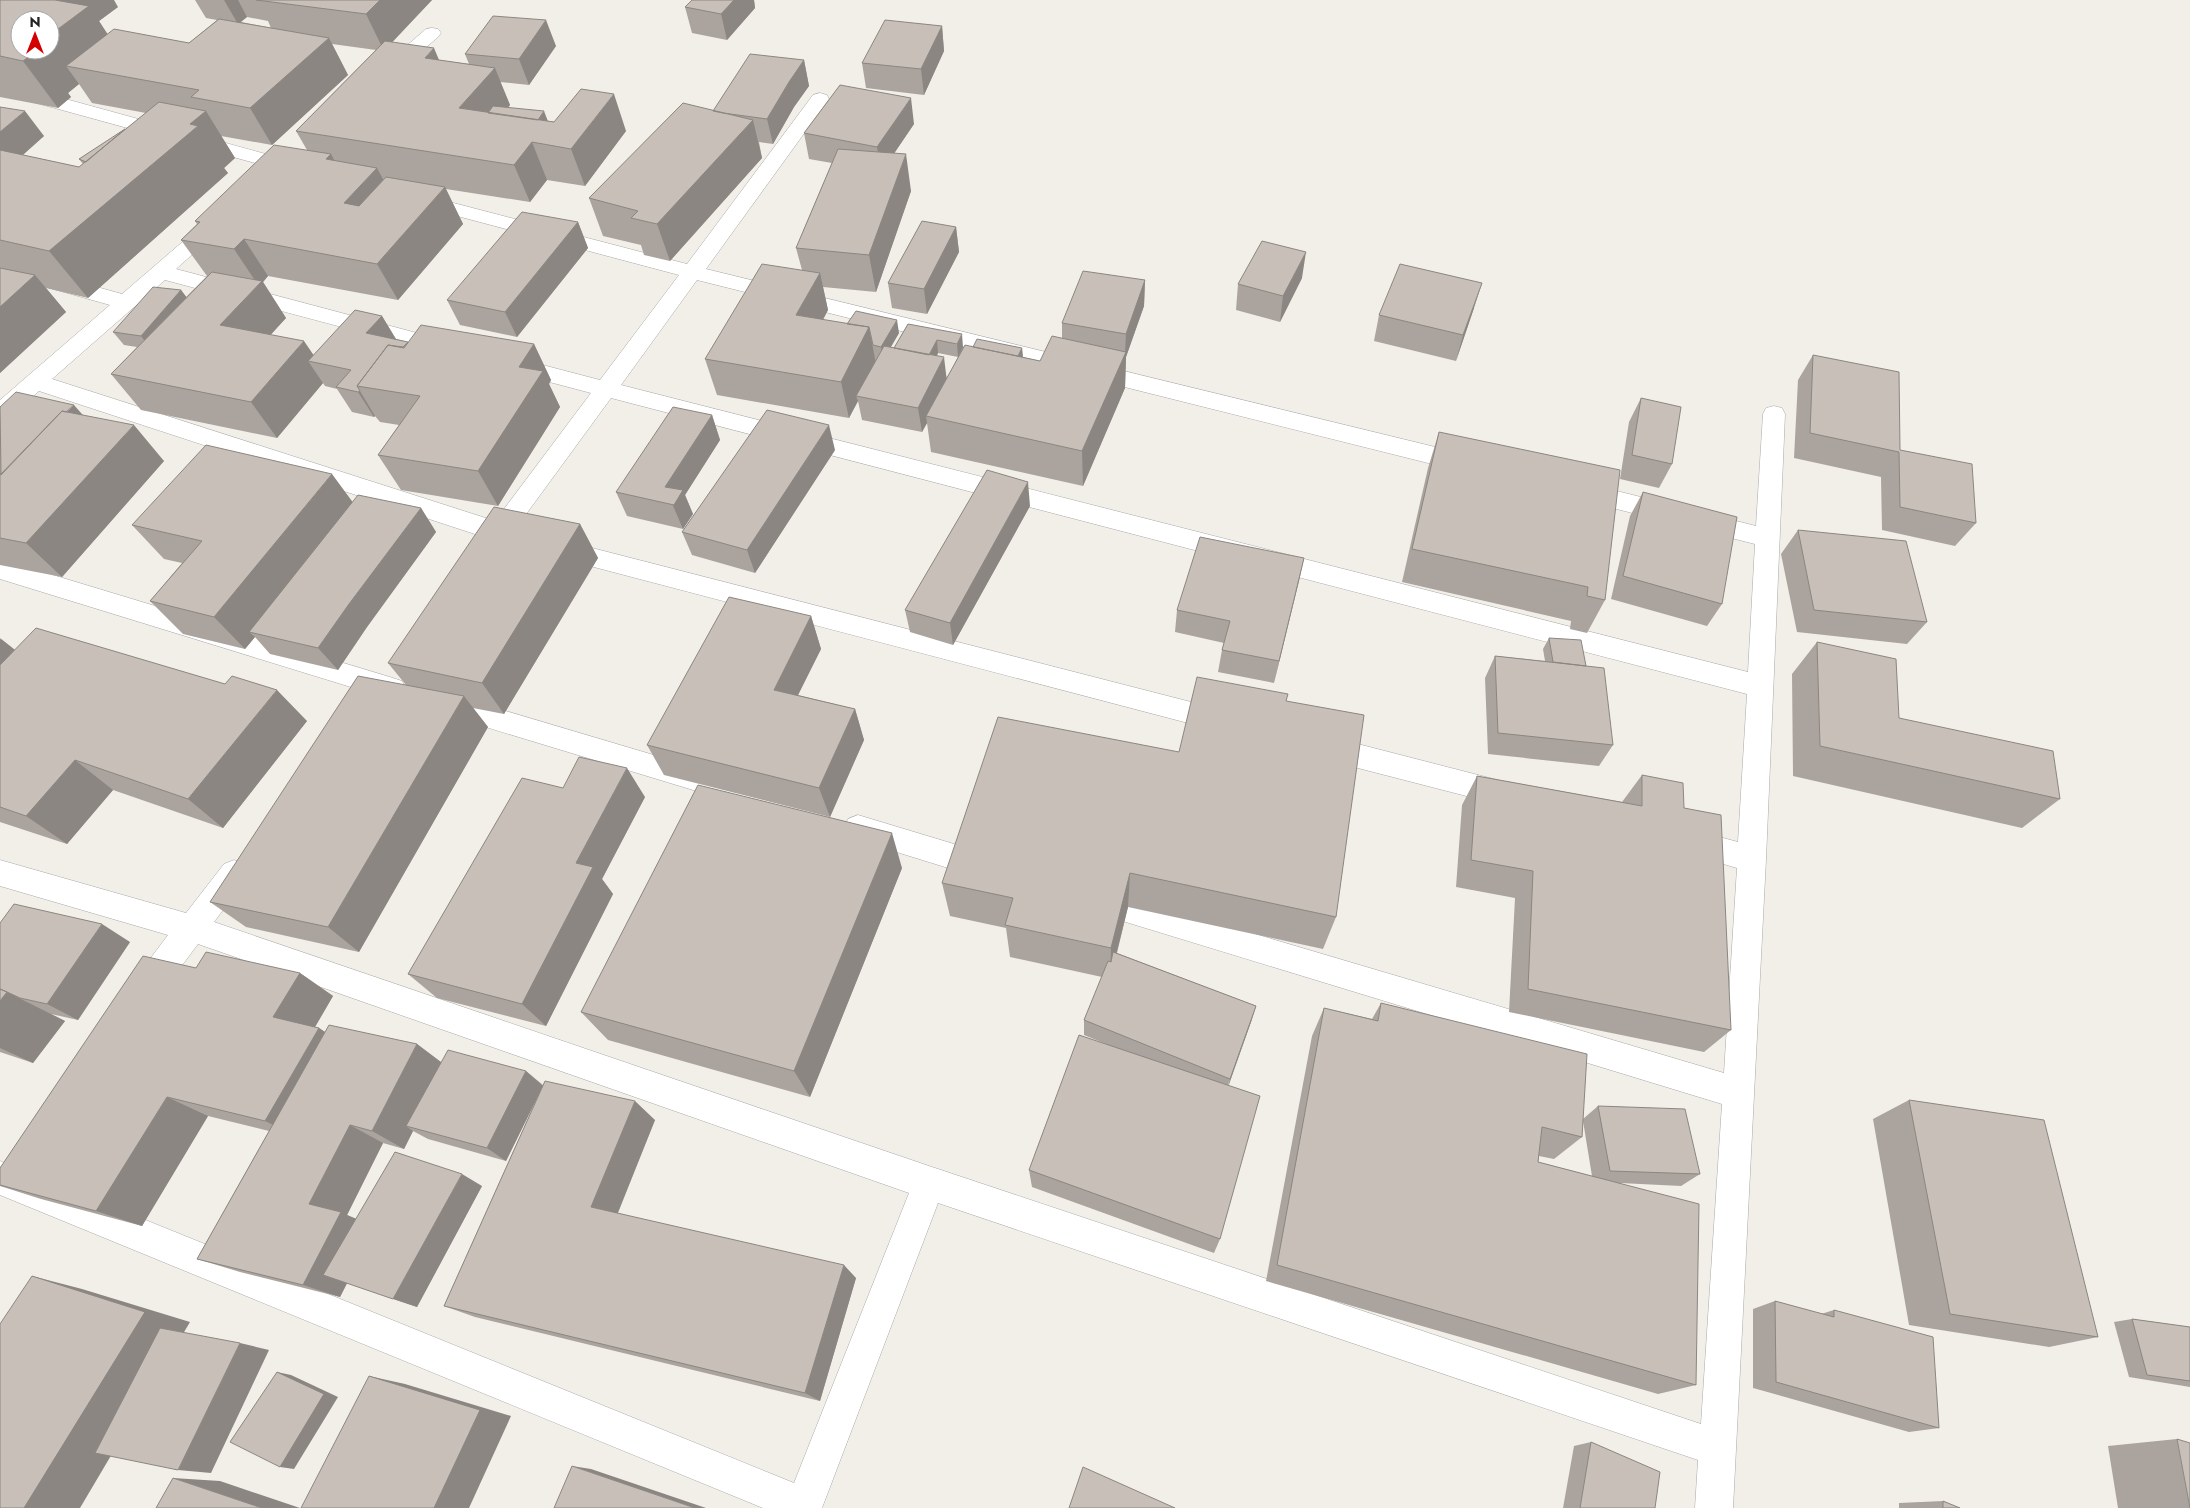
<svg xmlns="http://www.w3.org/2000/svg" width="2190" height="1508" font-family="Jost,sans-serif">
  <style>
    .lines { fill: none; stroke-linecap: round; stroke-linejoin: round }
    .minor-casing { stroke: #a9a9a9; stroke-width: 1 }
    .minor { fill: #fff; fill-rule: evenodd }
    .wall { fill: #aba49e; fill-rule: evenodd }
    .shaded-wall { fill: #8b8681 }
    .building { fill: #c7bfb8; stroke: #8b8681 }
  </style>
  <rect width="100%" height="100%" fill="#f2efe9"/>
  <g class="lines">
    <defs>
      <path id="minor" d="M432 28 438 29 441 33 438 37 394 75 388 76 382 75 379 71 382 67 426 29Z
        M0 81 302 164 305 168 302 172 295 174 0 93Z
        M820 93 827 95 829 99 706 269 1468 455 1476 458 1480 464 1476 470 1468 473 697 280 621 385 1748 672 1755 544 1581 500 1573 497 1569 491 1573 485 1581 482 1756 526 1763 414 1766 408 1774 406 1782 408 1785 414 1766 859 1733 1508H1695L1698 1460 938 1203 822 1508H763L0 1195V1161L794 1483 909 1193 198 944 156 1000 145 1005 134 1000 130 990 134 980 168 935 0 886V860L186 913 224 864 234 860 244 864 249 873 244 882 214 922 929 1166 1701 1424 1722 1104 1093 912 1083 908 1078 899 1083 890 1093 886 1724 1073 1737 868 1676 850 1672 841 1676 832 1686 828 1738 842 1747 694 611 398 516 528 526 531 529 538 526 545 517 547 505 544C499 552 493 551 484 549L481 542 484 537 39 391 8 419 0 421V400L110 305 0 274V260L122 294 208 220 215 218 222 220 225 224 222 228 176 269 447 341 455 343 458 348 455 353 447 355 165 280 52 379 495 521 591 393 504 370 501 365 504 360 512 357 600 380 679 275 412 204 409 200 412 196 419 194 687 264 813 95Z
        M561 540 1226 711 1236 714 1240 722 1236 730 1226 733 552 556 549 549 552 542Z
        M0 559 393 678 402 681 406 689 402 697 393 700 0 579Z
        M442 692 815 803 825 806 829 815 825 824 815 827 433 711 429 703 433 695Z
        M1323 735 1509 783 1519 786 1523 795 1519 804 1509 807 1323 759 1313 755 1309 747 1313 739Z
        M858 815 987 854 997 858 1002 867 997 876 987 880 848 837 844 828 848 819Z"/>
    </defs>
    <!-- minor casing -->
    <use href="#minor" class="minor-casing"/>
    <!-- minor -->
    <use href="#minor" class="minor"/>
  </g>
  <!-- wall -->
  <path class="wall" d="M0 0 118 7 99 21 107 34 189 43 217 20 206 18 195 0H432L392 42 439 60 469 64 465 54 556 46 529 85 500 82 510 105 508 108 548 121 626 131 585 186 547 180 530 202 446 189 463 224 398 300 268 276 263 282 286 318 270 335 313 355 382 316 396 339 408 342 534 344 551 380 549 384 560 407 498 506 401 490 378 455 399 425 380 422 375 416 374 417 352 412 337 389 325 386 323 383 277 438 141 410 111 374 137 347 124 345 113 332 181 290 186 297 207 276 181 240 197 224 195 221 307 150 296 131 376 50 332 44 348 75 272 145 221 136 235 158 224 168 228 173 88 298 46 288 66 312 0 373V107L44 136 23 155 79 167 83 164 79 159 126 129 146 113 92 103 79 84 68 93 71 97 58 108 0 97ZM247 17 268 21 271 28 241 22Z
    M692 0H754L755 8 727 40 692 33 685 7Z
    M942 26 944 51 924 95 866 88 862 63Z
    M804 60 809 86 794 107 773 144 759 142 762 158 670 261 644 255 641 245 603 236 589 198 713 111Z
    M914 124 894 153 911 191 876 292 823 287 828 310 823 320 899 333 891 347 894 348 908 324 963 347H973L1022 348 1023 357 1040 361 1062 338V323L1145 280 1144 306 1126 357 1125 388 1083 486 931 452 927 423 922 432 862 420 858 401 849 418 717 395 705 359 802 270 796 248 832 163 809 159 804 133ZM938 353 958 357 947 378 937 356Z
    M578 222 588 248 517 337 460 325 447 300Z
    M956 227 959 252 927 314 892 308 888 283Z
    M1302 278 1280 322 1236 310 1238 284Z
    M1474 308 1456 361 1374 341 1379 315Z
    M1813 355 1900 450 1976 523 1955 546 1882 530 1881 477 1794 458 1798 380Z
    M1641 398 1672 464 1659 488 1620 479 1629 422Z
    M0 407 83 416 164 461 62 577 0 565Z
    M712 415 720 440 685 495 693 514 683 529 627 516 616 492Z
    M1439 432 1605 600 1587 633 1570 629 1571 621 1402 582 1428 468Z
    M835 450 755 573 692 555 682 532Z
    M1643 492 1722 604 1707 626 1611 599 1630 516Z
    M352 502 421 508 436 532 367 627 338 670 270 654 255 637 245 649 183 634 150 601 182 563 164 559 132 525Z
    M1030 506 953 645 910 632 905 610Z
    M580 524 598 558 504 714 473 708 488 727 359 952 246 927 210 902 406 685 388 663Z
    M1798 530 1927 622 1907 644 1797 632 1781 554Z
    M1304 558 1274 683 1218 672 1222 650 1224 643 1175 632 1177 610Z
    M811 616 821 649 798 695 855 709 864 740 830 817 664 775 647 745Z
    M0 638 15 650 307 721 223 828 113 790 67 844 0 822Z
    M1549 638 1586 666 1613 745 1599 766 1488 754 1485 678 1495 656 1545 661 1543 649Z
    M1817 642 1899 718 2060 799 2022 828 1793 776 1792 674Z
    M1286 701 1336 917 1323 949 1128 907 1117 953 1256 1006 1251 1022 1228 1085 1220 1239 1214 1253 1032 1187 1029 1170 1106 1044 1084 1035V1020L1102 977 1010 957 1006 928 950 916 942 883 1179 752Z
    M1642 775 1684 808 1731 1030 1704 1052 1509 1012 1515 898 1456 887 1462 805 1477 776 1622 802Z
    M563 788 645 797 602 879 613 894 546 1026 437 998 408 974Z
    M902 868 810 1097 608 1040 581 1012Z
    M0 923 130 942 78 1020 51 1014 65 1021 33 1063 0 1052Z
    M196 968 300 973 333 996 315 1027 319 1028 325 1032 417 1044 441 1062 526 1071 543 1085 655 1120 618 1213 856 1278 820 1401 475 1317 444 1306 540 1092 506 1161 428 1139 413 1131 404 1149 383 1143 347 1215 356 1219 482 1186 417 1307 347 1283 340 1297 240 1272 197 1259 269 1131 208 1116 142 1226 41 1199 0 1186V1168Z
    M1381 1003 1583 1119 1598 1106 1700 1174 1681 1186 1620 1183 1696 1385 1658 1394 1266 1281 1312 1036 1324 1008 1372 1019ZM1583 1121 1592 1176 1538 1162 1539 1156 1554 1159 1582 1137Z
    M1909 1100 2098 1337 2049 1347 1909 1325 1873 1119Z
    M1775 1301 1821 1314 1834 1310 1939 1428 1909 1432 1753 1388V1309Z
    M2132 1319 2190 1327V1387L2129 1377 2114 1322Z
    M2177 1439 2190 1508H2118L2108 1446Z
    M1591 1442 1655 1508H1563L1574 1446Z
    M1943 1501 1960 1508H1899V1503Z"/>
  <!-- shaded-wall -->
  <path class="shaded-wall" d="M39 0H114L118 7 99 21 120 53 66 66 79 84 68 93 71 97 58 108 23 61 32 50H50V35Z
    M224 0H238L247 17 238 24Z
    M380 0H432L384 51 366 14Z
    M734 0H754L755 8 727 40 721 14Z
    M546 20 556 46 529 85 519 59Z
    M942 26 944 51 924 95 921 69Z
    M329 38 348 75 272 145 250 108Z
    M434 48 450 86 425 58Z
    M804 60 809 86 794 107 773 144 767 119 789 82Z
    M495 68 510 105 488 131 459 108Z
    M614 94 626 131 585 186 571 149Z
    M911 98 914 124 881 173 877 147Z
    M25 111 44 136 0 175V132Z
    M206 111 235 158 224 168 228 173 88 298 49 251 190 124Z
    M544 111 549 124 532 142 547 180 530 202 514 165 527 135Z
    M753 120 762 158 670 261 657 224Z
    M331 154 351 192 326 159Z
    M906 154 911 191 876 292 869 255Z
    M377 168 397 205 365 240 344 203Z
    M445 187 463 224 398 300 377 264Z
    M578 222 588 248 517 337 505 312Z
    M956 227 959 252 927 314 924 289Z
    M244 239 268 276 263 282 286 318 246 362 220 325 258 285 234 249Z
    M1306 252 1302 278 1280 322 1283 296Z
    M820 273 828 310 805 352 796 315Z
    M35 275 66 312 0 373V307Z
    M1145 280 1144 306 1126 357 1125 388 1083 486 1082 451 1125 353 1126 334Z
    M1482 283 1474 308 1456 361 1463 335Z
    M181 290 191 303 151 349 141 336Z
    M382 316 397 341 366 333Z
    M897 320 899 333 883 360 881 347Z
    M869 327 876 364 856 396 858 401 849 418 841 382Z
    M962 334 963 347 958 357 957 344Z
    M937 340 938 353 930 369 929 356Z
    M304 341 319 363 308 361 323 383 277 438 251 402Z
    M534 344 551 380 549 384 560 407 498 506 478 471 519 367Z
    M1022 348 1023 361 1014 364Z
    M944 357 947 382 926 416 927 423 922 432 918 408Z
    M360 391 375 416 374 417 358 392Z
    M74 405 96 430 2 475Z
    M712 415 720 440 685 495 693 514 683 529 665 487Z
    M134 425 164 461 62 577 26 543Z
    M829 425 835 450 755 573 747 550Z
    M332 474 357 508 249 632 255 637 245 649 214 617Z
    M1028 482 1030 506 953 645 950 623Z
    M421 508 436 532 367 627 338 670 318 648 349 604Z
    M580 524 598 558 504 714 482 683Z
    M1304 558 1299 581 1274 683 1279 661Z
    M811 616 821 649 785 721 774 690Z
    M1 639 15 650 0 667V640Z
    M277 690 307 721 223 828 188 799Z
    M464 696 488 727 359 952 328 927Z
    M855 709 864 740 830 817 819 788Z
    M75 760 113 790 67 844 26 816Z
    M627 768 645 797 602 879 613 894 546 1026 522 1004 576 863Z
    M892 833 902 868 810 1097 794 1071Z
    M1130 873 1128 907 1110 979 1111 948Z
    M102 924 130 942 78 1020 47 1004Z
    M300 973 333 996 308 1039 273 1017Z
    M7 992 65 1021 33 1063 0 1048V1001Z
    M1256 1006 1251 1022 1226 1093 1230 1079Z
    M319 1028 352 1050 302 1139 265 1121Z
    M417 1044 446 1066 406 1126 413 1131 404 1149 372 1131Z
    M526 1071 543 1086 506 1161 487 1148Z
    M167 1097 208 1116 142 1226 96 1211Z
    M635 1101 655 1120 614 1222 591 1207Z
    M350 1125 383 1143 347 1215 376 1227 340 1297 303 1285 309 1204Z
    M462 1174 482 1186 417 1307 393 1299Z
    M844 1265 856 1278 820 1401 805 1393Z
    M32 1276 82 1289 190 1322 80 1508H24Z
    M240 1343 269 1350 211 1473 178 1470Z
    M277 1372 291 1375 338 1397 294 1469 280 1467Z
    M369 1376 405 1384 511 1416 469 1508H434Z
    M572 1466 591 1469 706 1508H695Z
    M173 1478 220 1481 300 1508H262Z"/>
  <!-- building -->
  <path class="building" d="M0 0H55L89 6 50 35V20H20V50H38L23 61 0 56Z
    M256 0H380L366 14Z
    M692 0H734L721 14 685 7Z
    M493 16 546 20 519 59 465 54Z
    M219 19 329 38 250 108 191 97 199 90 66 66 114 29 189 43Z
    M885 20 942 26 921 69 862 63Z
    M385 41 434 48 425 58 495 68 459 108 554 122 581 89 614 94 571 149 532 142 514 165 296 131Z
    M750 54 804 60 789 82 767 119 723 113 713 111Z
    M840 85 911 98 877 147 804 133Z
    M159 102 206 111 190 124 198 126 49 251 0 240V150L79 167Z
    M683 103 753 120 657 224 631 218 638 211 589 198Z
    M493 106 544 111 538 120 488 113Z
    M0 107 25 111 0 132Z
    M125 129 86 162 79 159Z
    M274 145 331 154 326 159 377 168 344 203 359 206 386 177 445 187 377 264 244 239 234 249 181 240 200 222 195 221Z
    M838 149 906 154 869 255 796 248Z
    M522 212 578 222 505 312 447 300Z
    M922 221 956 227 924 289 888 283Z
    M1262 241 1306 252 1283 296 1238 284Z
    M762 264 820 273 796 315 869 327 841 382 705 359Z
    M1400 264 1482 283 1463 335 1379 315Z
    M0 268 35 275 0 307Z
    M1083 271 1145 280 1126 334 1062 323Z
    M212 272 262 281 220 325 304 341 251 402 111 374Z
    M153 287 181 290 141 336 113 332Z
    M355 310 382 316 366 333 408 342 403 347 388 345 357 386 360 391 358 392 336 387 351 370 308 361Z
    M856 311 897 320 881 347 873 345 869 327 847 324Z
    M908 324 962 334 957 344 937 340 929 355 894 348Z
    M421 325 534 344 519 367 543 371 478 471 378 455 420 396 357 386 388 345 404 348Z
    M1052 336 1126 352 1082 451 926 416 965 345 1040 361Z
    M977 339 1022 348 1018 356 973 347Z
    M884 346 944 357 918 408 856 396Z
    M1813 355 1899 372 1900 450 1972 464 1976 523 1900 507 1899 452 1810 433Z
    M16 392 74 405 66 412 62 411 1 475 0 407Z
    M1641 398 1681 407 1672 464 1632 455Z
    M673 407 712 415 665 487 683 490 674 505 616 492Z
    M767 410 829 425 747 550 682 532Z
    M62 411 134 425 26 543 0 538V475Z
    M1439 432 1620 470 1605 600 1587 596 1588 587 1412 549Z
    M206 445 332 474 214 617 150 601 202 541 132 525Z
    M987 470 1028 482 950 623 905 610Z
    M1643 492 1737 517 1722 604 1623 576Z
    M358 495 421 508 349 604 318 648 249 632Z
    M494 507 580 524 482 683 388 663Z
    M1798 530 1906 541 1927 622 1814 610Z
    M1200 537 1304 558 1279 661 1222 650 1230 621 1177 610Z
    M729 597 811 616 774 690 855 709 819 788 647 745Z
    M36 628 225 684 232 676 277 690 188 799 75 760 26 816 0 807V665Z
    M1549 638 1581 640 1586 666 1553 662Z
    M1817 642 1896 659 1899 718 2053 751 2060 799 1820 746Z
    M1495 656 1604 668 1613 745 1498 733Z
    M358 676 464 696 328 927 210 902Z
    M1197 677 1288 694 1286 701 1364 715 1336 917 1130 873 1111 948 1005 925 1013 898 942 883 998 717 1179 752Z
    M579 757 627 768 576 863 593 867 522 1004 408 974 522 778 563 788Z
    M1642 775 1683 783 1684 808 1721 815 1731 1030 1528 989 1533 871 1471 860 1477 776 1642 806Z
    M698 785 892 833 794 1071 581 1012Z
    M14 904 102 924 47 1004 20 998 7 992 0 989V923Z
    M206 952 300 973 273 1017 319 1028 265 1121 167 1097 96 1211 0 1185V1168L143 956 196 968Z
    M1113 952 1256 1006 1230 1079 1084 1020 1108 961 1111 962Z
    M0 989 7 992 0 1001Z
    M1381 1003 1587 1054 1582 1137 1542 1127 1538 1162 1699 1204 1696 1385 1277 1265 1324 1008 1378 1021Z
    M329 1025 417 1044 372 1131 350 1125 309 1204 341 1212 303 1285 197 1259Z
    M1079 1035 1260 1096 1220 1239 1029 1170Z
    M448 1050 526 1071 487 1148 406 1126Z
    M545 1081 635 1101 591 1207 844 1265 805 1393 444 1306Z
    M1909 1100 2044 1120 2098 1337 1950 1314Z
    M1598 1106 1685 1109 1700 1174 1610 1171Z
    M395 1152 462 1174 393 1299 323 1275Z
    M32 1276 145 1312 24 1508H0V1324Z
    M1775 1301 1834 1317V1310L1933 1337 1939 1428 1776 1382Z
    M2132 1319 2190 1327V1381L2147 1375Z
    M160 1328 240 1343 178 1470 95 1453Z
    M277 1372 324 1394 280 1467 230 1442Z
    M369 1376 480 1410 434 1508H301Z
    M2177 1439 2190 1443V1508Z
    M1591 1442 1660 1472 1655 1508H1580Z
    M572 1466 695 1508H554Z
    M1083 1467 1175 1508H1069Z
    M173 1478 262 1508H156Z
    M1943 1501 1960 1508H1943Z"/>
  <!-- north arrow -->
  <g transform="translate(35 35)"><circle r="24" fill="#ffffff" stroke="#a7a7a7"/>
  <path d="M0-4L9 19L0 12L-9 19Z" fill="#d40000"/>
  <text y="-8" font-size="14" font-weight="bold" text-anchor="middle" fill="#222222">N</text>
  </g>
</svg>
